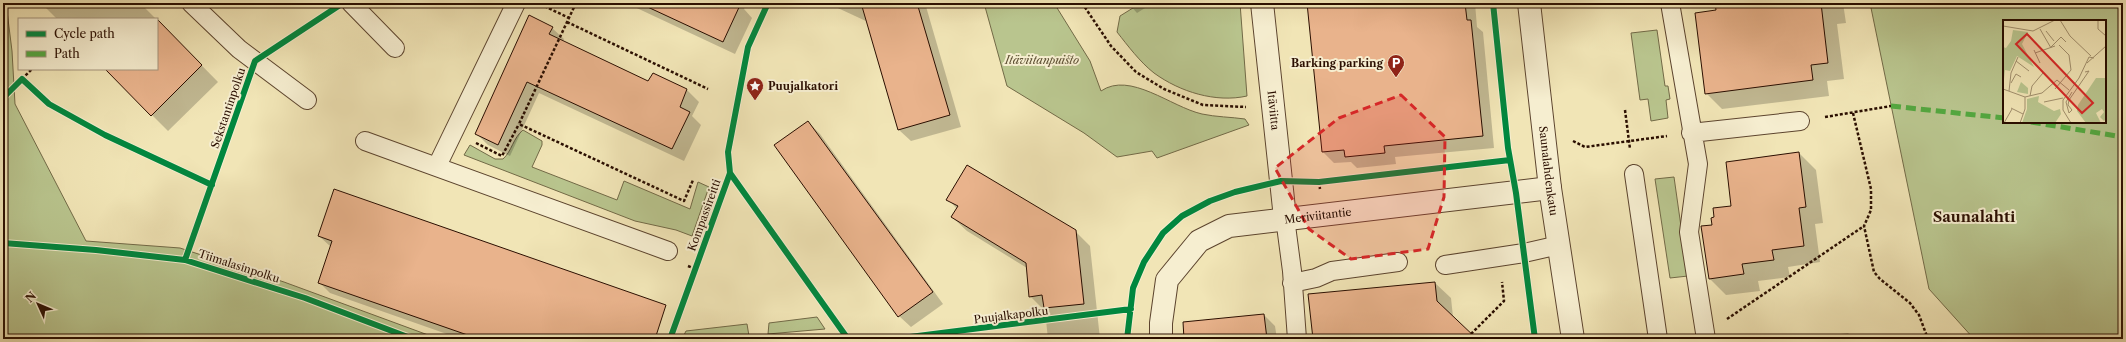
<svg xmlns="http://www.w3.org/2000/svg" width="2126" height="342" font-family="'Libre Caslon Text',serif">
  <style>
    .green { fill: #b9c58e; stroke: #726a47; fill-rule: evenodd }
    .shadow { fill: #0003 }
    .building { fill: #e9b38c; stroke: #2a0e00 }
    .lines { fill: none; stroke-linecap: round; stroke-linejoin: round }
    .service-casing { stroke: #5c442e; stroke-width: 20 }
    .minor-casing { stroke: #5c442e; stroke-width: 24 }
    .tertiary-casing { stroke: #5c442e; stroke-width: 24 }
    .path { stroke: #2a0e00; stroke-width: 2.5; stroke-dasharray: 3 2; stroke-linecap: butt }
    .service { stroke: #f6eed0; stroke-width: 18 }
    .minor { stroke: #f6eed0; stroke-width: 22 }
    .tertiary { stroke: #f6eed0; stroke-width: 22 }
    .quiet { stroke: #53a840; stroke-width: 5; stroke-dasharray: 10 5; stroke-linecap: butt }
    .cycleway-casing { stroke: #f6eed0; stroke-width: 8 }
    .cycleway { stroke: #00873e; stroke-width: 6 }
    .marked { fill: #d62828; fill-opacity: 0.2; stroke: #d62828; stroke-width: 3; stroke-dasharray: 8 5; stroke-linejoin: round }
    .labels { text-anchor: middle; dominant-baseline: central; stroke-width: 4; stroke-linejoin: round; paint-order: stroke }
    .park-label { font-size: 11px; font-style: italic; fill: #5c4e32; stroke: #f6eed0 }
    .poi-label { font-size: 11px; font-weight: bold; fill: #2a0e00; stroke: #f6eed0; text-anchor: end }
    .street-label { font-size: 11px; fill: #2a0e00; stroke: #f6eed0 }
    .district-label { font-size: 15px; font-weight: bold; fill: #2a0e00; stroke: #f6eed0 }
    .inset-road { fill: none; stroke: #a18f6d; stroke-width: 1 }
    .view { fill: #d62828; fill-opacity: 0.15; stroke: #d62828; stroke-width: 2 }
    .inset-edge { fill: none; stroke: #2a0e00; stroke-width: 2 }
  </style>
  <rect width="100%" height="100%" fill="#f1e5b6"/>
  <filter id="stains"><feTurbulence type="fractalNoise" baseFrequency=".005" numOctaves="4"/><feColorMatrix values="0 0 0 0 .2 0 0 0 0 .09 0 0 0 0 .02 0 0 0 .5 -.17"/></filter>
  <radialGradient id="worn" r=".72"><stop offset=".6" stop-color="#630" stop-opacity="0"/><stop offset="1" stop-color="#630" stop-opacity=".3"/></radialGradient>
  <!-- green -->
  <path class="green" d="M3 3H6L12 51 15 104 86 241 180 248 284 282 439 339H3Z
    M984 3H1054L1090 61 1101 91C1130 71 1171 107 1202 114 1216 117 1231 117 1245 119L1249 125 1157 158 1152 151 1117 157 1084 133 1007 86Z
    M1141 3H1240L1247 96C1216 103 1180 92 1154 73 1140 62 1128 46 1117 32L1120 16Z
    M1870 3H2123V339H1974L1929 289ZM2004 21H2105V122H2004Z
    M1657 30 1665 86H1668L1670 99 1666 100 1668 118 1651 121 1648 99 1640 100 1631 33Z
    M523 130 542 141V145L532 167 617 200 624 181 690 209 698 182 709 187 692 236 676 230 635 221 464 155 470 145 495 159H503C512 151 513 138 523 130Z
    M1674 177 1688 276 1670 278 1655 179Z
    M817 317 825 329 768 334 769 323Z
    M747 324 749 336 720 339H682L686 331Z"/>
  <!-- shadow -->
  <path class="shadow" d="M41 3H129L134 8 140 3 156 19H57Z
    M626 3H746L744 9 752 18 735 54Z
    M827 3H925L961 127 911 141 899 130 868 22Z
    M1128 3H1153L1137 13Z
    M1308 3H1475L1477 27 1483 32 1494 148 1395 157 1396 164 1357 168 1351 162 1334 163 1323 152Z
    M1716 3H1843L1846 23 1837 24 1844 79 1827 81 1829 96 1722 109 1706 93 1717 11Z
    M157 20 218 82 168 131 106 69H157Z
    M552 28 564 39 563 42 649 82 687 90 699 102 692 116 701 125 684 161 539 93 510 156 488 145 476 133Z
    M808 122 820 134 943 304 911 327 899 316Z
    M1799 153 1816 170 1823 223 1815 224 1820 262 1788 267 1790 277 1758 281 1760 291 1726 295 1710 279 1713 226 1733 207Z
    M948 199 1075 231 1090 246 1100 339H1048L1045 311 1030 296 1027 268 967 231 952 217 957 209Z
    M319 236 653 339H461L330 293 319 282 331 247Z
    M1435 283 1451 298 1453 317 1475 339H1314L1309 295Z
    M1264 315 1275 326 1277 339H1187Z
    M1848 333 1854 339H1802Z"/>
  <!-- building -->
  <path class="building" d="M639 3H741L723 42Z
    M861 3H917L950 115 898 130Z
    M1307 3H1465L1467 20H1471L1483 136 1384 146 1385 153 1345 157 1344 150 1322 152Z
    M1715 3H1821L1828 63 1811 65 1813 80 1705 94 1695 13 1716 10Z
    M529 15 553 27 549 34 648 81 653 73 687 89 680 107 690 112 672 149 527 82 498 145 475 134Z
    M157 19 202 65 151 116 105 69H157Z
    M808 121 933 292 898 317 774 145Z
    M1799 152 1806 207 1799 208 1804 246 1772 250 1774 260 1742 264 1744 274 1709 279 1701 226 1712 225 1711 218 1714 217 1713 208 1731 206 1726 162Z
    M967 165 1076 230 1084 304 1044 308 1042 295 1029 297 1026 263 951 217 958 206 946 200Z
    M334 189 666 305 655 339H479L318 283 332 241 318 236Z
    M1435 282 1437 301 1477 339H1313L1308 294Z
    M1264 314 1267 339H1184L1183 322Z"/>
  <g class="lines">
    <defs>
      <path id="service" d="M191 3 239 49 307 100
        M351 3 395 48
        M1670 3 1698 164 1689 232 1706 339
        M1691 133 1800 121
        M365 141 668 251
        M437 166 516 3
        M1634 174 1658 339
        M1285 218 1292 271 1297 339
        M1445 265 1524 253 1559 245
        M1292 283 1316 278 1332 271 1398 262"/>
      <g id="minor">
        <path id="s1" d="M1262 3 1285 218"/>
        <path id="s2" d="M1161 339V323L1167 280 1199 241 1229 226 1550 188"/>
      </g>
      <g id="tertiary">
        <path id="s3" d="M1529 3 1550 188 1573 339"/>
      </g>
    </defs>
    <!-- service casing -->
    <use href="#service" class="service-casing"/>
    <!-- minor casing -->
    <use href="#minor" class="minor-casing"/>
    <!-- tertiary casing -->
    <use href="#tertiary" class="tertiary-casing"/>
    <!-- path -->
    <path class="path" d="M576 3 519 124 684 201 693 180
      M1082 3 1111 46 1136 72 1164 89 1203 105 1246 107
      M540 4 569 18
      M567 22 708 89
      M22 79 32 69
      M1625 110 1630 149
      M1853 113 1871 189V210L1864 226 1874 272 1880 279 1910 303 1919 315 1928 339
      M1825 117 1891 106
      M1573 141 1585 147 1667 136
      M476 143 502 156 519 124
      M1319 182 1320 189
      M688 266 695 269
      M1727 319 1864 226
      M1471 334 1504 301 1502 282"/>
    <!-- service -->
    <use href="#service" class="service"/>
    <!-- minor -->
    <use href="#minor" class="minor"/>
    <!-- tertiary -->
    <use href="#tertiary" class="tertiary"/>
    <!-- quiet -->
    <path class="quiet" d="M1891 106 2004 118
      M2031 122 2123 137"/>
    <defs>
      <path id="cycleway" d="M1493 3 1508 148 1516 193 1535 339
        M3 98 22 79 49 104 105 135 212 185
        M730 173 848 339
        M3 243 96 250 185 260 305 298 413 339
        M185 260 255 61 343 3
        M670 339 730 173 728 152 748 47 768 3
        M894 339 1131 309
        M1127 339 1133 288 1144 262 1163 233 1182 216 1210 201 1235 192 1281 181 1319 182 1510 160"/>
    </defs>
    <!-- cycleway casing -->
    <use href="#cycleway" class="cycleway-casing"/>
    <!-- cycleway -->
    <use href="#cycleway" class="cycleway"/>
  </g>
  <!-- marked area -->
  <path class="marked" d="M1401 95 1445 137 1444 197 1428 249 1351 259 1309 229 1275 168 1339 118Z"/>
  <!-- icons -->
  <defs>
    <symbol id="parking-pin" viewBox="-11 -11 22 30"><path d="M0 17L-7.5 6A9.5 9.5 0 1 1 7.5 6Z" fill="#8f2418" stroke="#f6eed0"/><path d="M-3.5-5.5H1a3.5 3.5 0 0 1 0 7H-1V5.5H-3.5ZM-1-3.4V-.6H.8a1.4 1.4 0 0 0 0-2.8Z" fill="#fff"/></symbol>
    <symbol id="sight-pin" viewBox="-11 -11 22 30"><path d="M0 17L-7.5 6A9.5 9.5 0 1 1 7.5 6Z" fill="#8f2418" stroke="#f6eed0"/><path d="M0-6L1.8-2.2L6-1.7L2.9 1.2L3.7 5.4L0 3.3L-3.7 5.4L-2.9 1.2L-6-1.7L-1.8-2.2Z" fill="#fff"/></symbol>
  </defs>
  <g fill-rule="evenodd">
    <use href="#parking-pin" x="1386" y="53" width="20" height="27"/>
    <use href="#sight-pin" x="745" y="76" width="20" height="27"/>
  </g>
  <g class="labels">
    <!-- park labels -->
    <g class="park-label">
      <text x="1042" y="60">Itäviitanpuisto</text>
    </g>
    <!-- poi labels -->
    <g class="poi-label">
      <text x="1383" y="63">Barking parking</text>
      <text x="768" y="86" text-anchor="start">Puujalkatori</text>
    </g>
    <!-- street labels -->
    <g class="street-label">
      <text transform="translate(228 108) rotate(-71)">Sekstantinpolku</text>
      <text stroke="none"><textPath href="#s1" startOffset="108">Itäviitta</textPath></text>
      <text stroke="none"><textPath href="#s3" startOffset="169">Saunalahdenkatu</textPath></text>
      <text transform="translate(704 215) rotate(-70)">Kompassireitti</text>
      <text stroke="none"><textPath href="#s2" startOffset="233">Meriviitantie</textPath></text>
      <text transform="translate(239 266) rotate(18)">Tiimalasinpolku</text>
      <text transform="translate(1011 315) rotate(-7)">Puujalkapolku</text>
    </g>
    <!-- district labels -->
    <g class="district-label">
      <text x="1974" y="216">Saunalahti</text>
    </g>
  </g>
  <!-- overview -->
  <g transform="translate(2003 20)">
    <rect width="103" height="103" fill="#f1e5b6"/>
    <path d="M10 10 25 12 19 24 31 47 14 36 7 51 2 50 0 68V27L3 28 8 21ZM93 58H103V99L101 101 97 97 101 92 99 89 93 93 98 103H83L74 91 75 85ZM18 62 25 68V74L14 72ZM36 76 35 82 51 91 57 89 58 94 52 103H19L24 89V79Z" fill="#b9c58e"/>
    <path class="inset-road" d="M57 0 67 16 88 36M95 0V9L103 16M0 6 30 11 52 0M37 9 48 28M43 11 51 21M48 27 58 17 63 22M31 30 37 43M32 33 52 26M13 41 26 51M84 43 103 26M8 63 13 54 18 57M0 69 22 77 39 73 54 60 66 70M52 69 68 50 66 35 56 25M6 71 8 53 15 37M69 72 63 82 66 93 69 90 65 85 66 80 86 51 82 52M27 76 29 66 40 53M41 82 60 78M8 88 20 94M1 103 9 89M17 103 22 89V77M68 103 60 90V80L76 58 86 37 91 38"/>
    <path class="view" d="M24 14 90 83 79 93 13 24Z"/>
    <rect width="103" height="103" class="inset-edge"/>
  </g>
  <!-- margin -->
  <rect width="2126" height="342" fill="none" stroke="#f1e5b6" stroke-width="16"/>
  <rect x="4" y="4" width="2118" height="334" fill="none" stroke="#2a0e00" stroke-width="2"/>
  <rect x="8" y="8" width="2110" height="326" fill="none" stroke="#2a0e00"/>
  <!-- legend -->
  <rect x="18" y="18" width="140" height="52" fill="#f6eed0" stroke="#a4947d"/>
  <rect x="26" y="31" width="20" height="6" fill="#00873e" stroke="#a4947d"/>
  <text x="54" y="38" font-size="12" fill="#2a0e00">Cycle path</text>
  <rect x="26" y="51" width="20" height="6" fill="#53a840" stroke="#a4947d"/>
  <text x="54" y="58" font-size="12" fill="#2a0e00">Path</text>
  <!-- north arrow -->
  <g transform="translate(38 304) rotate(314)" stroke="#f6eed0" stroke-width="3" paint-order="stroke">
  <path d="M0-3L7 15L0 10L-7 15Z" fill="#2a0e00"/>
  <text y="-6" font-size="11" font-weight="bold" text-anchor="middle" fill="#2a0e00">N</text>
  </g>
  <rect width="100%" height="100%" filter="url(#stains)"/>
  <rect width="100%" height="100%" fill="url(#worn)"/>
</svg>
